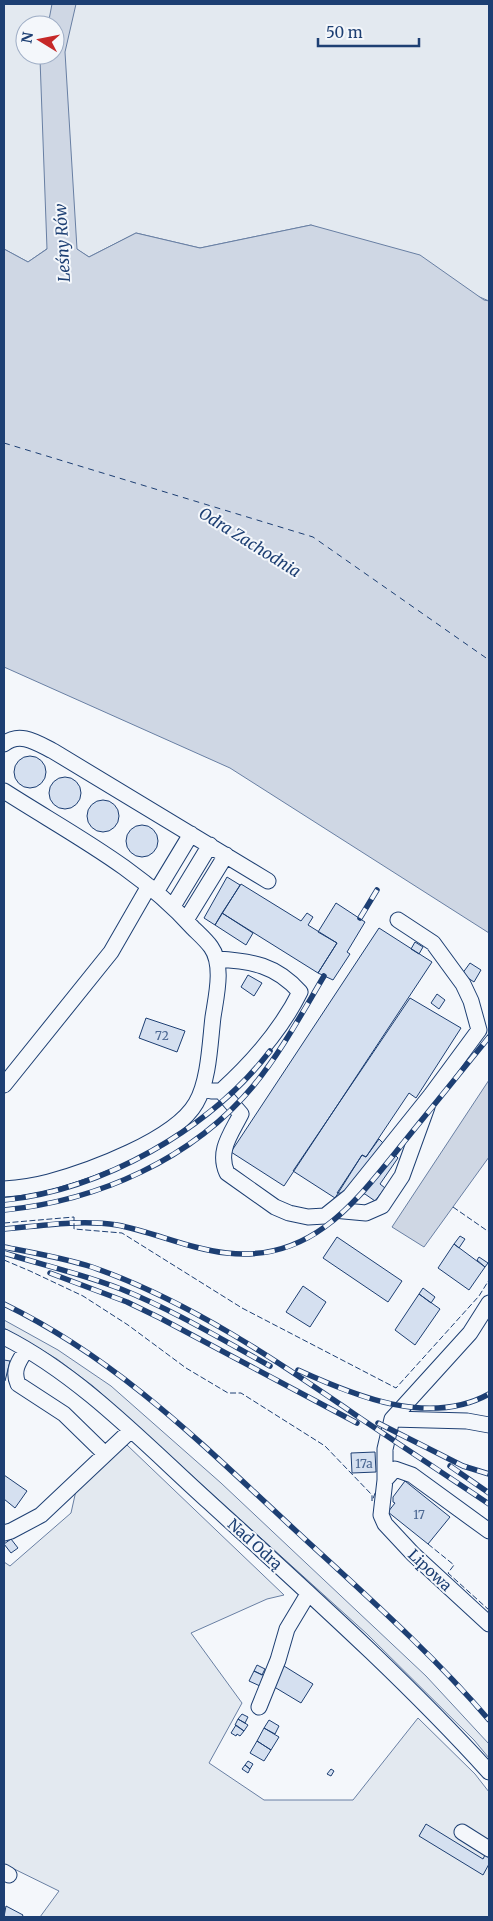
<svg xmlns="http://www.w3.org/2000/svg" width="493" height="1921" font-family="Merriweather,serif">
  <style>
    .green { fill: #e3e9f0; stroke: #687fa3; fill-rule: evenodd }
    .water { fill: #cfd7e4; stroke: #687fa3 }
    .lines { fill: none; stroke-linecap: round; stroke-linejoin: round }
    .ferry { stroke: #1d3f73; stroke-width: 1; stroke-dasharray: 6 5; stroke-linecap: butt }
    .building { fill: #d5e0f0; stroke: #1d3f73 }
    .minor-casing { stroke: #1d3f73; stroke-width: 17 }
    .minor { stroke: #f4f7fb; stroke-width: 15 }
    .rail-casing { stroke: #1d3f73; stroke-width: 5.5 }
    .rail { stroke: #f4f7fb; stroke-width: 4; stroke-dasharray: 11; stroke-linecap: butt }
    .fence { stroke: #1d3f73; stroke-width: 1; stroke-dasharray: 6 2.5; stroke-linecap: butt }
    .labels { text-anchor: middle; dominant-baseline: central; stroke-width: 4; stroke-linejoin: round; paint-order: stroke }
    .number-label { font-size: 12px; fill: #4b6792 }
    .street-label { font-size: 15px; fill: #1d3f73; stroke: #f4f7fb }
    .water-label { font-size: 16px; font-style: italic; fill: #1d3f73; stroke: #f4f7fb }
  </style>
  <rect width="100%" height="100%" fill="#f4f7fb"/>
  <!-- green -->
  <path class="green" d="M4 4H489V301L311 225 200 248 136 233 89 257 61 239 28 262 4 249ZM25 25H55V55H25Z
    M4 1320 58 1350 111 1386 221 1483 426 1676 489 1744V1758L474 1740 367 1634 93 1386 57 1359 4 1328Z
    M127 1445 284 1595 267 1599 191 1633 242 1703 209 1763 264 1800H353L418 1718 475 1774 489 1792V1917H40L59 1891 4 1864V1562L10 1566 71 1513 77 1486Z"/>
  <!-- water -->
  <path class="water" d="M52 4H76L65 52 77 249 89 257 136 233 200 248 311 225 420 255 484 300 489 301V933L230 768 4 667V249L28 262 47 249 40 59 41 55H55V25H48Z
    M489 1080V1157L424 1247 392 1227Z"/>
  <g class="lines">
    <!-- ferry -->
    <path class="ferry" d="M4 443 313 537 489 660"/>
  </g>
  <!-- building -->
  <path class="building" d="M14 772a16 16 0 1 1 32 0a16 16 0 1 1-32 0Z
    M49 793a16 16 0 1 1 32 0a16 16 0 1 1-32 0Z
    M87 816a16 16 0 1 1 32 0a16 16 0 1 1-32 0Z
    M126 841a16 16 0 1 1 32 0a16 16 0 1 1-32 0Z
    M227 877 240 885 215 925 204 918Z
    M241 884 301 921 307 913 313 917 308 925 337 943 318 973 222 913Z
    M336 903 365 922 347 952 350 954 333 980 318 973 337 943 318 932Z
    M222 913 253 933 246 945 215 925Z
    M379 928 432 962 284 1186 231 1152Z
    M415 942 423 947 419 954 411 949Z
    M470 963 481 970 474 982 462 974Z
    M248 975 262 983 254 996 241 987Z
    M437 994 445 1000 439 1009 431 1003Z
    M410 998 461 1028 416 1098 409 1093 366 1157 362 1155 335 1198 293 1171Z
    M146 1018 185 1031 177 1052 139 1038Z
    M379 1139 398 1158 380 1184 385 1188 375 1201 365 1194 337 1193 362 1155 366 1157Z
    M460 1236 465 1239 459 1248 454 1244Z
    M337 1237 402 1281 388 1302 323 1258Z
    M454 1244 485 1267 469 1290 438 1268Z
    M479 1257 488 1263 485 1267 477 1260Z
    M303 1286 326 1302 310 1327 286 1312Z
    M423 1288 435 1297 431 1303 419 1294Z
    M419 1294 440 1309 415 1345 395 1330Z
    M4 1360 10 1361 5 1381H4Z
    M375 1452 376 1472 352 1473 351 1453Z
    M4 1475 27 1491 15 1508 4 1499Z
    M405 1481 450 1517 428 1544 388 1512 395 1503 393 1502V1497Z
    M11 1539 18 1548 11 1553 4 1544Z
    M257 1665 265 1669 262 1675 254 1671Z
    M284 1666 313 1684 301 1703 271 1685Z
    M254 1671 265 1676 260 1686 249 1681Z
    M242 1714 248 1717 245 1723 238 1719Z
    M238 1719 248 1725 244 1731 235 1725Z
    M269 1720 279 1726 275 1734 264 1728Z
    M236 1725 244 1731 240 1736 237 1734 236 1736 231 1733Z
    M264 1728 279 1737 271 1750 257 1741Z
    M257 1741 271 1750 264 1761 250 1753Z
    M248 1761 253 1764 250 1769 245 1765Z
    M245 1765 250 1769 248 1773 242 1769Z
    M331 1769 334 1771 331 1776 327 1774Z
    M426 1824 483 1859 485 1855 489 1858V1864L483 1875 419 1836Z
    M6 1906 23 1915 22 1917H4Z"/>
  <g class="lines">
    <defs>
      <path id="minor" d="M4 744C20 731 37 743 53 751L268 881
        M4 791C71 834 139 868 193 928 199 934 206 940 211 947 224 965 216 997 213 1017 210 1042 209 1081 196 1103 175 1140 89 1171 49 1182 34 1186 19 1188 4 1189
        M156 892 191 834
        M173 906 210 845
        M186 920 226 855
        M4 1085 111 952 149 886
        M211 1091H221C252 1063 281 1030 300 992 276 965 252 961 217 959
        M221 1091 241 1114C231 1134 217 1151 227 1173L275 1207 289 1213 308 1217 325 1216 350 1196 431 1095 479 1030 471 1001 463 984 433 943 398 920
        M333 1210 366 1213 382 1206 402 1176 427 1107
        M4 1337C81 1376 146 1445 209 1502 305 1590 402 1676 489 1772
        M26 1350C19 1361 12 1370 18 1384L64 1414 105 1454
        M392 1419 467 1421 489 1425
        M385 1480V1449L392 1419 470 1333 489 1303
        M489 1531 412 1475 395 1469 385 1480 381 1515 385 1524 413 1554 489 1624
        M4 1533 11 1531 41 1515 130 1431
        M259 1707 278 1660 287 1629 308 1594
        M462 1832 489 1849
        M4 1872 9 1875"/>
    </defs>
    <!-- minor casing -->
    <use href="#minor" class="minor-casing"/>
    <!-- minor -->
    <use href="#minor" class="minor"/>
    <defs>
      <path id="rail" d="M360 918 377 890
        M4 1200C103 1190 210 1129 270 1051
        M4 1210C98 1201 193 1159 254 1085 281 1052 302 1013 324 976
        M4 1229C41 1226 80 1219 117 1225 154 1232 189 1249 227 1253 315 1263 359 1197 408 1137 435 1104 462 1070 489 1037
        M4 1247C34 1253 64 1258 92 1267 189 1301 276 1360 360 1418 403 1447 446 1475 489 1504
        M4 1253C43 1265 82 1274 121 1289 173 1310 221 1339 270 1366
        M50 1273 127 1302 160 1318 357 1423
        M4 1304C119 1360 202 1444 295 1530 361 1591 430 1651 489 1720
        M298 1370C355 1396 429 1427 489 1394
        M378 1423 463 1466 489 1474
        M450 1466 489 1493"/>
    </defs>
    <!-- rail casing -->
    <use href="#rail" class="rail-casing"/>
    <!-- rail -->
    <use href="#rail" class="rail"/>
    <!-- fence -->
    <path class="fence" d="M453 1207 489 1232
      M4 1223 74 1217V1229L122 1233 242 1308 396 1388 479 1296 489 1280
      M4 1260 30 1271 83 1296 128 1325 186 1368 228 1393H241L325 1446 372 1495V1501L376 1491
      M428 1544 454 1565 448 1573 489 1610"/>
  </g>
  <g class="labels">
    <!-- number labels -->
    <g class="number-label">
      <text x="162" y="1035">72</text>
      <text x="364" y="1463">17a</text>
      <text x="419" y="1514">17</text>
    </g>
    <!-- street labels -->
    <g class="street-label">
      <text transform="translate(255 1544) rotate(42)">Nad Odrą</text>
      <text transform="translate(430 1570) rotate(43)">Lipowa</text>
    </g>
    <!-- water labels -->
    <g class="water-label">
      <text transform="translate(62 243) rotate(-93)">Leśny Rów</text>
      <text transform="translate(250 542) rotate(32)">Odra Zachodnia</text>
    </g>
  </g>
  <!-- border -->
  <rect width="493" height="1921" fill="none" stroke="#1d3f73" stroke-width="10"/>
  <!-- north arrow -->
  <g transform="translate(40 40) rotate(280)"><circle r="24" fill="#f4f7fb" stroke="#9eadc5"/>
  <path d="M0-4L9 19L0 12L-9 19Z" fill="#c62828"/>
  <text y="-8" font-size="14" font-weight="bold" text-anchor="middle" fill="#1d3f73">N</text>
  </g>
  <!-- scale -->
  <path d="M318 38v8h101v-8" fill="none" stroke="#1d3f73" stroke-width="2.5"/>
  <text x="326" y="38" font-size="15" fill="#1d3f73" stroke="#f4f7fb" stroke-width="4" paint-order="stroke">50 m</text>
</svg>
